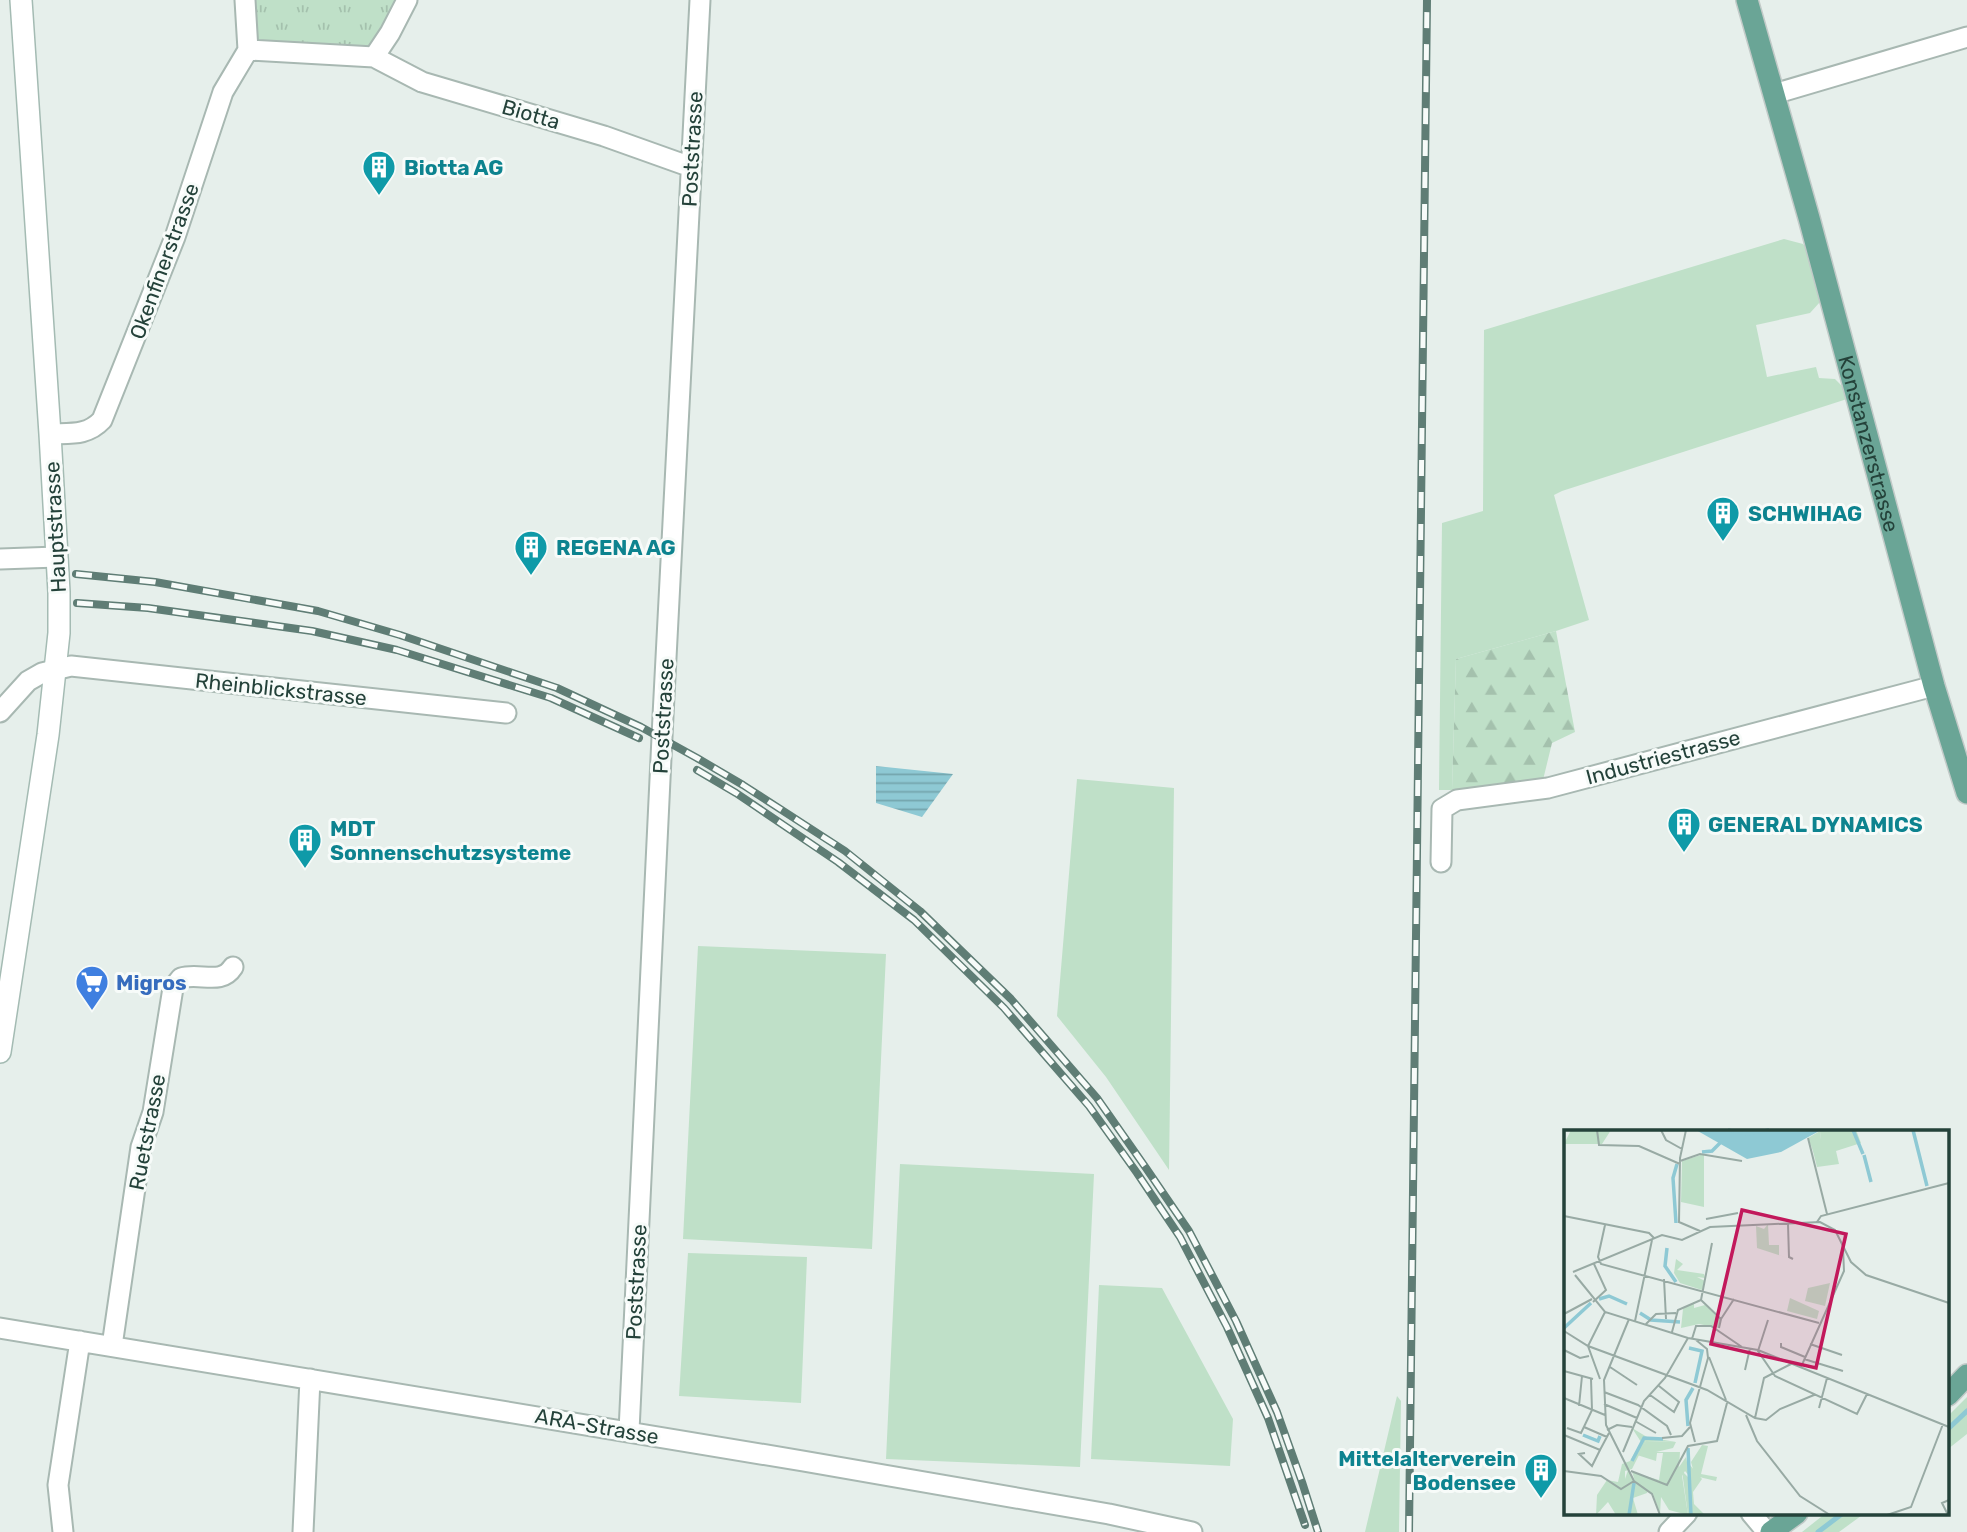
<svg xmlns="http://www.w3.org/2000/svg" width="1967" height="1532" font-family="Rubik,sans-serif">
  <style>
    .grass { fill: #bfe0c8 }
    .forest { fill: url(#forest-firs) }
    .park { fill: url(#park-tufts) }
    .water { fill: url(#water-rules) }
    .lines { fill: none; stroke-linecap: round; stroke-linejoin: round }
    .stream { stroke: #8ec9d4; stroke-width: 5 }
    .street-casing { stroke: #a8b8b2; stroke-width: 23 }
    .secondary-casing { stroke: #a4bbb3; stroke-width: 24 }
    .primary-casing { stroke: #c2cac8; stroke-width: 24 }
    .street { stroke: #fff; stroke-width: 19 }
    .secondary { stroke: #fff; stroke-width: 21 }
    .primary { stroke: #6aa596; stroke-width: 21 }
    .rail-casing { stroke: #5f7d75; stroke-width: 8 }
    .rail { stroke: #f7fbf9; stroke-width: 5; stroke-dasharray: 16; stroke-linecap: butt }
    .labels { text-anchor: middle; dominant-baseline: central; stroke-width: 6; stroke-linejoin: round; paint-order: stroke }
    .street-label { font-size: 21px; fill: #24423a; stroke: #f7fbf9 }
    .culture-label { font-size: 21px; font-weight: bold; fill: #0d838f; stroke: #f7fbf9; text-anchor: start }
    .shop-label { font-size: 21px; font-weight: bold; fill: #366cbe; stroke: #f7fbf9; text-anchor: start }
    .inset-river { fill: none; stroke: #8ec9d4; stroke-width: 3.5 }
    .inset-road { fill: none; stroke: #98aaa4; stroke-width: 2 }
    .view { fill: #c2185b; fill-opacity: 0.15; stroke: #c2185b; stroke-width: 3.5 }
    .inset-edge { fill: none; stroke: #24423a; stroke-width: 3.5 }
  </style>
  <defs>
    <pattern id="forest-firs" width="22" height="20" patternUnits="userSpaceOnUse" patternTransform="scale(1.75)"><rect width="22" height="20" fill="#bfe0c8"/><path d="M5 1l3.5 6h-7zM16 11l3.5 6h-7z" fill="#a4c1ad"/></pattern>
    <pattern id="park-tufts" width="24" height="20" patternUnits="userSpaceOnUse" patternTransform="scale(1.75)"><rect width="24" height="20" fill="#bfe0c8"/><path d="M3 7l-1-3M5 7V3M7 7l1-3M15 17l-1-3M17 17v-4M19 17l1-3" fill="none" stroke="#a4c1ad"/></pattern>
    <pattern id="water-rules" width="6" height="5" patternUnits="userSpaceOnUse" patternTransform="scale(1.75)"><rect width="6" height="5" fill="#8ec9d4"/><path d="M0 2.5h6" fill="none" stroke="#74a5ad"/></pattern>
  </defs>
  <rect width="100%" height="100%" fill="#e6efeb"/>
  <!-- grass -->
  <path class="grass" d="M1784 239 1803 244 1810 254 1820 302 1810 313 1756 325 1767 377 1816 367 1819 378 1835 379 1844 388 1847 399 1562 491 1554 495 1589 620 1556 631 1456 659 1452 790H1439L1442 523 1483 511 1484 330Z
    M1077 779 1174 788 1169 1170 1106 1077 1057 1016Z
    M698 946 886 954 872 1249 683 1239Z
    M900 1164 1094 1174 1080 1467 886 1459Z
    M688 1253 807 1257 801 1403 679 1396Z
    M1099 1285 1162 1288 1233 1419 1230 1466 1091 1459Z
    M1397 1396 1401 1401 1399 1532H1365Z
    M1967 1397V1434L1948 1449V1416Z
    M1826 1513H1865L1839 1532H1802Z"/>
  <!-- forest -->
  <path class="forest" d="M1556 631 1575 732 1552 743 1543 780 1452 790 1456 659Z"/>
  <!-- park -->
  <path class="park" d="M248 0H407L374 57 248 50Z"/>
  <!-- water -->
  <path class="water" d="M876 766 953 774 922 817 876 803Z"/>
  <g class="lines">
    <!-- stream -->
    <path class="stream" d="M1948 1429 1967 1411
      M1818 1532 1843 1513"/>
    <defs>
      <path id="street" d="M245 0 248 50
        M248 50 374 57 390 33 407 0
        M374 57 422 82 604 136 691 167
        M1774 94 1967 37
        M50 434C70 433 87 436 102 420L175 237 223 92 248 50
        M0 559 57 557
        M0 712 28 681 42 673 71 666 506 713
        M1441 862 1442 809 1457 800 1548 788 1934 686
        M0 1328 803 1461 1109 1514 1192 1532
        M112 1346 141 1147 153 1112 173 988 181 978C200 972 221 986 233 967
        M629 1431 663 716 700 0
        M1751 1513 1767 1532
        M63 1532 58 1485 80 1341
        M303 1532 310 1379
        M1669 1532 1687 1513"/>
      <path id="secondary" d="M0 1052 48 735 59 633V592L50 434 21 0"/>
      <g id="primary">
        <path id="s1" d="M1747 0 1809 218 1934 686 1967 793"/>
        <path d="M1948 1395 1967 1375"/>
        <path d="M1771 1532 1797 1513"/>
      </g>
    </defs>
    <!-- street casing -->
    <use href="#street" class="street-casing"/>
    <!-- secondary casing -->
    <use href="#secondary" class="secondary-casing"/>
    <!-- primary casing -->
    <use href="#primary" class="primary-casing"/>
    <!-- street -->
    <use href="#street" class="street"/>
    <!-- secondary -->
    <use href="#secondary" class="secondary"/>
    <!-- primary -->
    <use href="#primary" class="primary"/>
    <defs>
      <path id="rail" d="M76 574 155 582 318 611 400 635 557 688 641 727 697 758 743 785 845 851 920 911 1011 999 1097 1098 1146 1168 1189 1231 1236 1321 1277 1412 1302 1482 1318 1532
        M77 603 148 608 312 631 397 650 551 698 639 738
        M697 770 736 793 838 862 914 920 1004 1008 1089 1106 1137 1173 1180 1237 1227 1327 1268 1418 1305 1525
        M1409 1532 1427 0"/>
    </defs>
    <!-- rail casing -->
    <use href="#rail" class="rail-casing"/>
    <!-- rail -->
    <use href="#rail" class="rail"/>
  </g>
  <!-- icons -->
  <defs>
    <symbol id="building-pin" viewBox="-11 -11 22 30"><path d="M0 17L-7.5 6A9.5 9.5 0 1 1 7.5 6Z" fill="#0f9aa8" stroke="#f7fbf9"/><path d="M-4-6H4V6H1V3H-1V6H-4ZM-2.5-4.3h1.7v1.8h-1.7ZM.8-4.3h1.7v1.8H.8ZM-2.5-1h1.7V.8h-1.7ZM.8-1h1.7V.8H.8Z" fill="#fff"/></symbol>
    <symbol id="supermarket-pin" viewBox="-11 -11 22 30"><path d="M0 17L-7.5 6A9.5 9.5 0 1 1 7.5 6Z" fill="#3f7fe0" stroke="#f7fbf9"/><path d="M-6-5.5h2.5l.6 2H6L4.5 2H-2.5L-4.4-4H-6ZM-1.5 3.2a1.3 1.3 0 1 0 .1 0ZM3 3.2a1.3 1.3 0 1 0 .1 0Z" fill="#fff"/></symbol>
  </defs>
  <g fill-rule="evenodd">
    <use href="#building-pin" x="360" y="148" width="38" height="52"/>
    <use href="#building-pin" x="1704" y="494" width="38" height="52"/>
    <use href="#building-pin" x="512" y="528" width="38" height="52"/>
    <use href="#building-pin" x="1665" y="805" width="38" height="52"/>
    <use href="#building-pin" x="286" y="821" width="38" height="52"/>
    <use href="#supermarket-pin" x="73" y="963" width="38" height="52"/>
    <use href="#building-pin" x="1522" y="1451" width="38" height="52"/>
  </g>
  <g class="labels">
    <!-- street labels -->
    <g class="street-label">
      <text transform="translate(531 114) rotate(16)">Biotta</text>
      <text transform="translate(692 149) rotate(-87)">Poststrasse</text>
      <text transform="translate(164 261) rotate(-70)">Okenfinerstrasse</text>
      <text stroke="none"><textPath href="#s1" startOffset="460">Konstanzerstrasse</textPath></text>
      <text transform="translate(55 527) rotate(-93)">Hauptstrasse</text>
      <text transform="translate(281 689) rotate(6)">Rheinblickstrasse</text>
      <text transform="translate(663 716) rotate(-87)">Poststrasse</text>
      <text transform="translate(1663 757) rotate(-15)">Industriestrasse</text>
      <text transform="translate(147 1132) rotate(-79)">Ruetstrasse</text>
      <text transform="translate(636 1282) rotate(-87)">Poststrasse</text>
      <text transform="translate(597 1426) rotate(10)">ARA-Strasse</text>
    </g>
    <!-- culture labels -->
    <g class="culture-label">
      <text x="404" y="167">Biotta AG</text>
      <text x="1748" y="513">SCHWIHAG</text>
      <text x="556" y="547">REGENA AG</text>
      <text x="1708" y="824">GENERAL DYNAMICS</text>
      <text x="330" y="828">MDT<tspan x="330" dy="24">Sonnenschutzsysteme</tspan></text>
      <text x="1516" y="1458" text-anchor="end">Mittelalterverein<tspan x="1516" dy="24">Bodensee</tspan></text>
    </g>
    <!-- shop labels -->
    <g class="shop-label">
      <text x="116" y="982">Migros</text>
    </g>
  </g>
  <!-- overview -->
  <g transform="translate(1564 1130)">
    <rect width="385" height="385" fill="#e6efeb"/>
    <path d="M204 94 205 115H215V125L224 128 193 118 192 96 200 99ZM112 129 119 134 113 140 140 144 141 148 133 147 141 151 138 160 116 153 110 143ZM266 153 261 176 241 171 244 158ZM226 168 255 181 253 189 223 181ZM82 311 112 312 109 318 92 322H116L115 337 122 327 126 347 121 341 118 346 124 385 105 380 97 367 96 384 89 364 71 351 68 342 95 350 99 323H93L92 331 73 325ZM138 315 144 316 137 344 153 347 152 351 131 346 127 332Z" fill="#bfe0c8"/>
    <path d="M7 0H47L38 14H0ZM292 0 297 13 272 21 275 34 253 37 248 17 257 12 256 1ZM140 24V77L117 72 118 31ZM68 298 83 307 112 312 82 311 68 339 61 341V349L64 340 70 351 86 356 83 363 69 368 74 385H52L44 372 32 385 33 365 43 350 54 352 58 334 66 331 77 312ZM125 334 138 349 129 362 130 374 141 385H124L118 341 125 348Z" fill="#bfe0c8"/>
    <path d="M256 1 259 27 252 28 244 8ZM130 172V178L141 175 157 189 155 198 135 194 117 198 119 179Z" fill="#bfe0c8"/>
    <path d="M132 0H257L217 22 183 29Z" fill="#8ec9d4"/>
    <path class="inset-river" d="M164 0 183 4 205 0M289 0 299 24M349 0 363 56M138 22 148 21 157 12M300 25 307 52M112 93 109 48 113 34M103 118 101 136 112 152M35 169 45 166 63 174M76 183 87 190 116 192M0 198 27 173M125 218 138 221 131 253M124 296 122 270 129 258M19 305 34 311 36 306M124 318 127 385M68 331 80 308 99 309M65 385 70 353"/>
    <path class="inset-road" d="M33 0 35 15 75 16 116 34M97 0 102 10 118 19M122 0 116 28 115 92 136 101M244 8 263 84M116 31 136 24 178 31M0 86 85 103 90 108M142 89 174 83M253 92 257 86 385 53M224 94 225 127 229 129M41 95 34 127 37 134 255 193M9 142 98 105 118 110 146 97 256 92 271 100 287 132 302 145 385 173M11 145 41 182 124 208 194 220 385 297M100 149 102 189M137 170 157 189 155 198M29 172 42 160 30 134M0 184 28 169M65 189 40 250 42 295 70 351 88 364 96 385M157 189 170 169M204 190 194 221 211 246 293 284 303 264M71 191 88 110M82 194 92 184 112 183M0 201 24 216 143 260 191 288 202 290 216 279 250 265M108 202 114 180 137 170 148 113M128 209 132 196H147L178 217M217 213V217L241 227M246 214 278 225M0 220 16 228 25 226M145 227 162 270M240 229 279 241M46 237 73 255M237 237 280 141 279 118M181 240 186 218M0 241 29 249M36 249 24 216 41 182M40 262 74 275 103 296 107 305M86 265 110 282 115 272 95 256M0 268 41 285M40 274 73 288M15 276 18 246M255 278 263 248M182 285 193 311 236 366 266 385M191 288 200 248 227 234M71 291 92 303M20 297 43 307M3 298 17 303 28 280 27 249M43 300 53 295 68 297M0 305 36 320 45 303M98 308 118 306 126 297M131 312 126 293 144 228 143 219 132 210M59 322 80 271 101 248 124 208M21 323 15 324 28 336 36 320M0 341 37 346 57 359 70 351M67 341 103 355 124 316 153 311 163 273M323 385 347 377 379 294M384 385 378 373 385 370"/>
    <path class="view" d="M178 80 282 104 252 238 147 214Z"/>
    <rect width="385" height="385" class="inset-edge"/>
  </g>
</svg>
